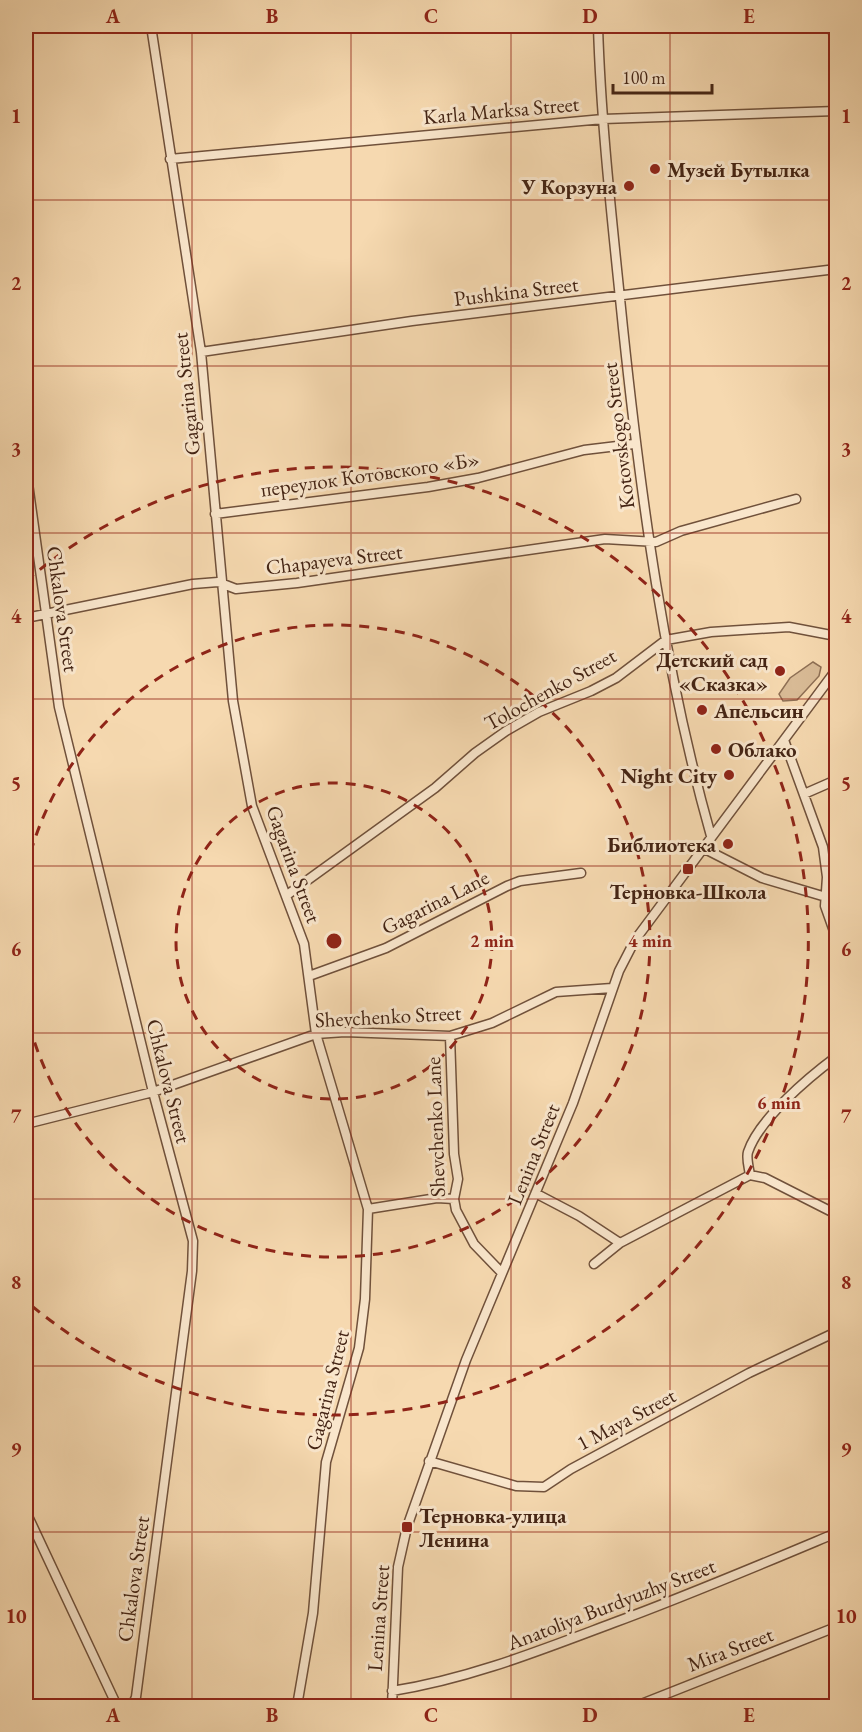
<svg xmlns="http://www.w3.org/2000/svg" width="862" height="1732" font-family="'EB Garamond',serif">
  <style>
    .green { fill: #d8ba95; stroke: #8e6f54; stroke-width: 1.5 }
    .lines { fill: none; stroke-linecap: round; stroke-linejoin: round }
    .minor-casing { stroke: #70513b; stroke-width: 11 }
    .minor { stroke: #f9e6cc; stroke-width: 8 }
    .grid { fill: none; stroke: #8f2418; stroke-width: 1.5; stroke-opacity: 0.55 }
    .ring { fill: none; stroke: #8f2418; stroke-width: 3; stroke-dasharray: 10 8 }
    .poi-dot { fill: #8f2418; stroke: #f9e6cc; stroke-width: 2 }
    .labels { text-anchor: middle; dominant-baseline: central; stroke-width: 6; stroke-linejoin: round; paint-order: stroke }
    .street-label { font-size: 21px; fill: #442414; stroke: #f9e6cc }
    .poi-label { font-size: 21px; font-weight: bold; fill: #442414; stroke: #f9e6cc; text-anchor: start }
    .centre { fill: #8f2418; stroke: #f9e6cc; stroke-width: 3 }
    .ring-label { font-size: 18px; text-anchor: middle; font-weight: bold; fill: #8f2418; stroke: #f9e6cc; stroke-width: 6; stroke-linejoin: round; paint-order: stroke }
    .neatline { fill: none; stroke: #8f2418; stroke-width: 2 }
    .grid-label { font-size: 20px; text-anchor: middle; font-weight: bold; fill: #8f2418 }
  </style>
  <rect width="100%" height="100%" fill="#f6d9b0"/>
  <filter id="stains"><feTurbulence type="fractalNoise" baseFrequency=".00333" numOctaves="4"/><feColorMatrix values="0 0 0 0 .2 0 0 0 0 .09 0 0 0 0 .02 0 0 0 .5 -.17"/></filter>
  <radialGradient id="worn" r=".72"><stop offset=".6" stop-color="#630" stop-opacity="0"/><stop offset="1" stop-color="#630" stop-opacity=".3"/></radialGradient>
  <!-- green -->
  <path class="green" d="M813 662 821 667 819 676 797 700 783 701 779 694 790 678Z"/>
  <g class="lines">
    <defs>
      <path id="minor" d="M151 26 201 352 233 701 252 806 304 944 316 1034 368 1209 365 1299 359 1348 326 1462 313 1613 297 1706
        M598 26C601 126 613 228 623 328 641 499 664 670 711 836
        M832 26 836 50
        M170 159 603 119 836 111
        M201 352 412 321 836 269
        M26 469 59 707 153 1092 193 1241 192 1271 136 1697 132 1706
        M215 514 428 487 478 478 584 450 634 444
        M26 618 193 584 218 582 236 589 297 583 605 539 656 542 681 531 796 499
        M784 740 823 847 827 877 825 906 836 937
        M804 794 836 780
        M703 848 762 878 836 900
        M287 895 435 788 475 753 506 731 539 712 591 691 616 678 666 640 711 632 789 627 836 636
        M309 976 386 948 507 886 520 881 581 873
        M450 1036 454 1154 458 1179 454 1199 456 1210 474 1244 502 1273
        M26 1124 153 1092 316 1034 345 1032 450 1036 492 1023 556 992 612 988
        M750 1175C749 1168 746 1158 748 1152 759 1119 809 1077 836 1057
        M537 1194 579 1216 620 1243 750 1175 765 1178 836 1214
        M368 1209 437 1198 454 1199
        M594 1264 620 1243
        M834 1333 836 1342
        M429 1461 516 1486 544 1487 571 1469 749 1373 836 1332
        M26 1512 117 1706
        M392 1691C469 1679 541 1650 613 1623 689 1595 762 1564 836 1533
        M392 1706 398 1567 407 1527 466 1360 573 1103 619 971 635 940 836 670
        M636 1706 836 1627"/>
    </defs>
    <!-- minor casing -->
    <use href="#minor" class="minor-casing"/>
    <!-- minor -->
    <use href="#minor" class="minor"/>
  </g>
  <!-- grid -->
  <path class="grid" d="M192 26V1706M351 26V1706M511 26V1706M670 26V1706M26 200H836M26 366H836M26 533H836M26 699H836M26 866H836M26 1033H836M26 1199H836M26 1366H836M26 1532H836"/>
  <!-- distance rings -->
  <g class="ring">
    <circle cx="334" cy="941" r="158"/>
    <path d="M26 870A316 316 0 1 1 26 1012"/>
    <path d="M26 581A474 474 0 1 1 26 1301"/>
  </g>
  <!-- markers -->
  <g class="poi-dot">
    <circle cx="655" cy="169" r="6"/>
    <circle cx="629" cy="186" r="6"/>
    <circle cx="780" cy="671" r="6"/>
    <circle cx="702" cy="710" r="6"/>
    <circle cx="716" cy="749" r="6"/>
    <circle cx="729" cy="775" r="6"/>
    <circle cx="728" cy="844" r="6"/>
    <rect x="682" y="863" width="12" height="12" rx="3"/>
    <rect x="401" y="1521" width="12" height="12" rx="3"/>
  </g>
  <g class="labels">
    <!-- street labels -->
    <g class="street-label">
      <text transform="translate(501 110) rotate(-5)">Karla Marksa Street</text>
      <text transform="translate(516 291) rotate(-7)">Pushkina Street</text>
      <text transform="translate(186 394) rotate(-96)">Gagarina Street</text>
      <text transform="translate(618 436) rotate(-97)">Kotovskogo Street</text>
      <text transform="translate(370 474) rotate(-8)">переулок Котовского «Б»</text>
      <text transform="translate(334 559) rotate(-7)">Chapayeva Street</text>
      <text transform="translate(63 609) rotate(82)">Chkalova Street</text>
      <text transform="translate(550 689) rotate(-29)">Tolochenko Street</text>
      <text transform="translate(294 864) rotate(70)">Gagarina Street</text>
      <text transform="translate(435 902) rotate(-27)">Gagarina Lane</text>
      <text transform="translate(388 1016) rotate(-3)">Shevchenko Street</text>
      <text transform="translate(169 1081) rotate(76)">Chkalova Street</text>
      <text transform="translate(435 1127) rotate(-92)">Shevchenko Lane</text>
      <text transform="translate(533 1154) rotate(-68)">Lenina Street</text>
      <text transform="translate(327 1390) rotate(-76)">Gagarina Street</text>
      <text transform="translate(626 1419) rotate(-28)">1 Maya Street</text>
      <text transform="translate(133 1579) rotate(-82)">Chkalova Street</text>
      <text transform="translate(611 1604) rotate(-21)">Anatoliya Burdyuzhy Street</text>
      <text transform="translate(378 1618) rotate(-86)">Lenina Street</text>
      <text transform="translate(730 1649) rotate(-21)">Mira Street</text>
    </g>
    <!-- poi labels -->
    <g class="poi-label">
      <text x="667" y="169">Музей Бутылка</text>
      <text x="617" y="186" text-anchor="end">У Корзуна</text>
      <text x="768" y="659" text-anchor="end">Детский сад<tspan x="768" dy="24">«Сказка»</tspan></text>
      <text x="714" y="710">Апельсин</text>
      <text x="728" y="749">Облако</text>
      <text x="717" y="775" text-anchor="end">Night City</text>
      <text x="716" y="844" text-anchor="end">Библиотека</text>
      <text x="688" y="891" text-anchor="middle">Терновка-Школа</text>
      <text x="419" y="1515">Терновка-улица<tspan x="419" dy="24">Ленина</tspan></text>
    </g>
  </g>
  <circle cx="334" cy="941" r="9" class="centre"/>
  <g class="ring-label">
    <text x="492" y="947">2 min</text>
    <text x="650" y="947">4 min</text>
    <text x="779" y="1109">6 min</text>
  </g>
  <!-- margin -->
  <rect width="862" height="1732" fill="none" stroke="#f6d9b0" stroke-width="66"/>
  <!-- scale -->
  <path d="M613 84v9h99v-9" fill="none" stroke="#442414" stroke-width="3"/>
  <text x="622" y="84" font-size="18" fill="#442414" stroke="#f9e6cc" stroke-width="4.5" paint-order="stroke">100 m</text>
  <rect x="33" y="33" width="796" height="1666" class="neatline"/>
  <g class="grid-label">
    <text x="113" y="23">A</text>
    <text x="272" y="23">B</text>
    <text x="431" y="23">C</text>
    <text x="590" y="23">D</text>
    <text x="749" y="23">E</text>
    <text x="16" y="123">1</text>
    <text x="846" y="123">1</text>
    <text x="16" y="290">2</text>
    <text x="846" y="290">2</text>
    <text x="16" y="456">3</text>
    <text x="846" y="456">3</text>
    <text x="16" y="623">4</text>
    <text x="846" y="623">4</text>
    <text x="16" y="790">5</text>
    <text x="846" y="790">5</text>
    <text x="16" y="956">6</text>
    <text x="846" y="956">6</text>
    <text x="16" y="1123">7</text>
    <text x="846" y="1123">7</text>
    <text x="16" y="1289">8</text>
    <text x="846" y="1289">8</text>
    <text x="16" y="1456">9</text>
    <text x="846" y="1456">9</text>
    <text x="16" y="1623">10</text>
    <text x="846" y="1623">10</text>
    <text x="113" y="1722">A</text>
    <text x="272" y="1722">B</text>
    <text x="431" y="1722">C</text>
    <text x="590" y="1722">D</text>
    <text x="749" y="1722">E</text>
  </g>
  <rect width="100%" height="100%" filter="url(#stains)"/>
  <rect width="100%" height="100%" fill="url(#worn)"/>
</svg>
